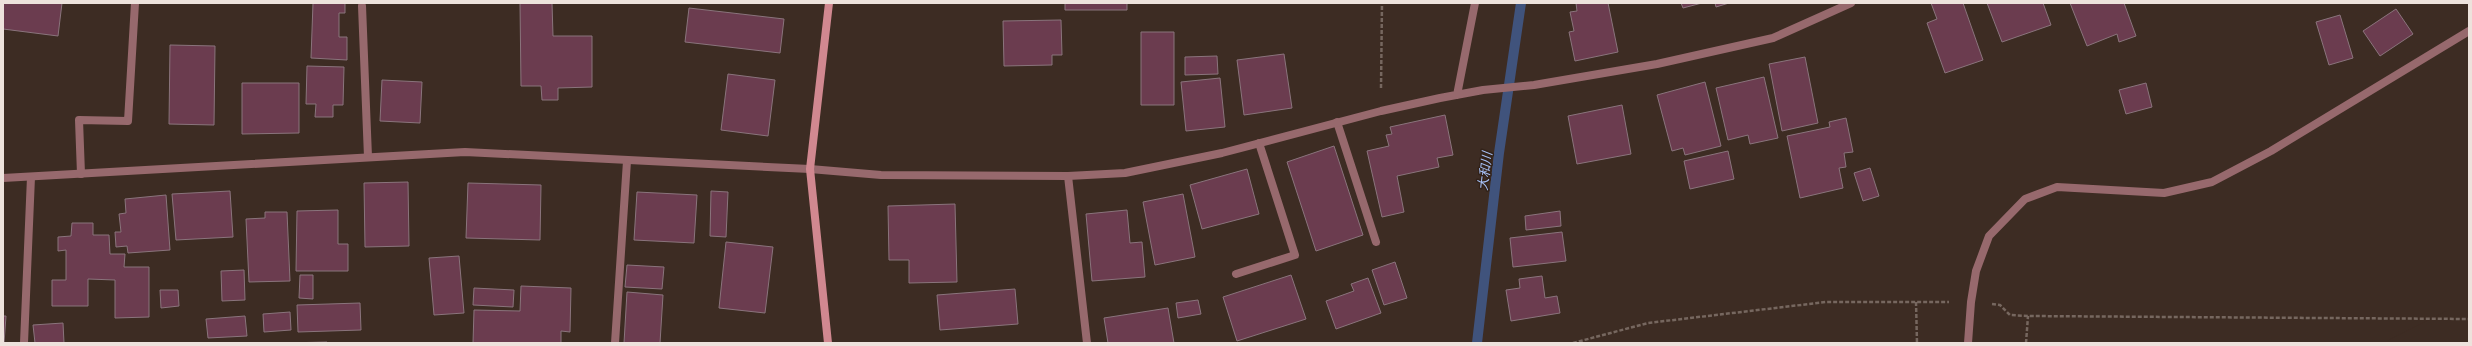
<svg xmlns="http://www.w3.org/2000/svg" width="2472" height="346" font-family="Georgia,'Noto Sans JP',serif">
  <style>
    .pier { fill: #3d2c23 }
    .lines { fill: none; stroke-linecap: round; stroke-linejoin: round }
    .stream { stroke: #40537c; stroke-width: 10 }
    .building { fill: #6b3c4f; stroke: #8a747c }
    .path { stroke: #76675f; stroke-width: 2.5; stroke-dasharray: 4 2; stroke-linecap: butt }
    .lane { stroke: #97696d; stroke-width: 8 }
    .street { stroke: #97696d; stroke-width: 8 }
    .secondary { stroke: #d18890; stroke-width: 8 }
    .labels { text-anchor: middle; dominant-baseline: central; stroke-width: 3; stroke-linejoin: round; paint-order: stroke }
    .water-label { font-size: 13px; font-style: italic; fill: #a7c2f8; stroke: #322219 }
  </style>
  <rect width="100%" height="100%" fill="#3d2c23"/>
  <!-- pier -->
  <path class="pier" d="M2450 309H2469V343H2383Z"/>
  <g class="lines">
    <!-- stream -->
    <path class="stream" d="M1477 343 1499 153 1521 3"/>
  </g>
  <!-- building -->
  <path class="building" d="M3 3H62L58 36 3 29Z
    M313 3H345V13H339V37H347V60L311 58Z
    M520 3H552L553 36H592V87L558 88V100H542L541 86H521Z
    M1065 3H1127V10H1065Z
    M1576 3H1608L1618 52 1575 61 1569 32 1574 31 1570 12 1577 11Z
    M1681 3H1702L1683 8Z
    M1715 3H1729L1716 7Z
    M1931 3H1963L1983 60 1945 73 1927 23 1937 19Z
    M1987 3H2043L2051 25 2002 42Z
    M2070 3H2124L2136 36 2119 42 2117 34 2087 46Z
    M689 8 784 19 780 53 685 42Z
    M2396 9 2413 34 2380 56 2363 31Z
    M2340 15 2353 58 2329 65 2316 22Z
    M1061 20 1062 55H1052V65L1004 66 1003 21Z
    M1141 32H1174V105H1141Z
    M170 45 215 46 214 125 169 124Z
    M1284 54 1292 108 1244 115 1237 60Z
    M1217 56 1218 74 1185 75V57Z
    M1805 57 1818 123 1782 131 1769 64Z
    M307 66 344 67 343 105H333V117H315L316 104H306Z
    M728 74 775 80 768 136 721 130Z
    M1764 77 1778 138 1750 144 1748 135 1728 140 1716 88Z
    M1220 78 1225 127 1186 131 1181 82Z
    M382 80 422 82 420 123 380 121Z
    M1705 82 1721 146 1685 155 1683 148 1672 151 1657 95Z
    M242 83H299V133L242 134Z
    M2146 83 2152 107 2126 114 2119 90Z
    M1622 105 1631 154 1577 164 1568 116Z
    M1445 115 1453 155 1437 158 1439 167 1397 176 1404 212 1382 217 1367 151 1389 146 1386 135 1392 134 1390 127Z
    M1846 118 1853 152 1844 153 1846 167 1839 168 1843 188 1800 198 1787 136 1830 127 1829 122Z
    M1334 146 1363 235 1316 251 1287 162Z
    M1728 151 1734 179 1690 189 1684 161Z
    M1870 168 1879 196 1863 201 1854 173Z
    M1247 169 1259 214 1202 229 1190 185Z
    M408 182 409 246 365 247 364 183Z
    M468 183 541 185 540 240 466 238Z
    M230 191 233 237 176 240 172 194Z
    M711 191 728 192 726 237 710 236Z
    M637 192 697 195 694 243 634 240Z
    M1183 194 1195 257 1155 265 1143 202Z
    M166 195 170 250 128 253 127 246 116 247 115 232H121L119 214 126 213 125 199Z
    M955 204 957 282 909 283V260H889L888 206Z
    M338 210V244H348V271H296L297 211Z
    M1127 210 1130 243 1142 242 1145 277 1092 281 1086 214Z
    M1560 211 1561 226 1526 230 1525 216Z
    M265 212H287L290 281 249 282 246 219 265 218Z
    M72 223H93V235H109L110 254H125L124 267H149V317L115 318V280L88 279V306H52V280H66V250L58 251V237L71 236Z
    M1562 232 1566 261 1513 267 1510 238Z
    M726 242 773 247 765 313 719 308Z
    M459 256 464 313 434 315 429 258Z
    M1395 262 1407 298 1384 305 1372 270Z
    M627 265 664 267 662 289 625 287Z
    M244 270 245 300 222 301 221 271Z
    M300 275H313V299L299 298Z
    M1291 275 1306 319 1237 341 1223 297Z
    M1542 276 1545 298 1557 296 1560 313 1511 321 1506 290 1520 288 1519 279Z
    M1368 278 1381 313 1336 329 1326 301 1354 291 1351 284Z
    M521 286 571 288 570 332 561 331V343H473L474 310 520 311Z
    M474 288 514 290 513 307 473 305Z
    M1015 289 1018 324 940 330 937 295Z
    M160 290H178L179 306 161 308Z
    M627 292 663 295 660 343H624Z
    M1198 300 1201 314 1178 318 1176 303Z
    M360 303 361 330 298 332 297 305Z
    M1168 308 1174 343H1108L1104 318Z
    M290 312 291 330 264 332 263 314Z
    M3 316H6L4 343H3Z
    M245 316 247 336 208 338 206 319Z
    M63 323 64 343H35L33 325Z
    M327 342V343H285Z"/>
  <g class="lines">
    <!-- path -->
    <path class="path" d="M1381 88 1382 3
      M1916 302 1917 343
      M1992 304 2000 305 2010 315 2028 316 2469 319
      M1573 343 1648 323 1826 302H1949
      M2026 343 2028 316"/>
    <!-- lane -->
    <path class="lane" d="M362 6 368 157
      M1337 122 1376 242
      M81 174 79 120 128 121 135 3
      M1068 176 1087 343
      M1236 274 1295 255 1259 143
      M24 343 31 177
      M615 343 627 161"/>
    <!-- street -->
    <path class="street" d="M1457 95 1475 3
      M3 178 465 152 810 169 881 175 1068 176 1125 173 1222 153 1381 111 1440 98 1483 90 1534 85 1657 64 1773 38 1851 3
      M1968 343 1971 302 1976 271 1989 236 2025 199 2057 187 2164 193 2212 182 2271 151 2469 31"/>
    <!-- secondary -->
    <path class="secondary" d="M828 343 810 169 829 3"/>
  </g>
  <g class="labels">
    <!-- water labels -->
    <g class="water-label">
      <text transform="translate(1484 171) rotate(-83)">大和川</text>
    </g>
  </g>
  <!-- border -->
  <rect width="2472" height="346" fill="none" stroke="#ede2dc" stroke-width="8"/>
</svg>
